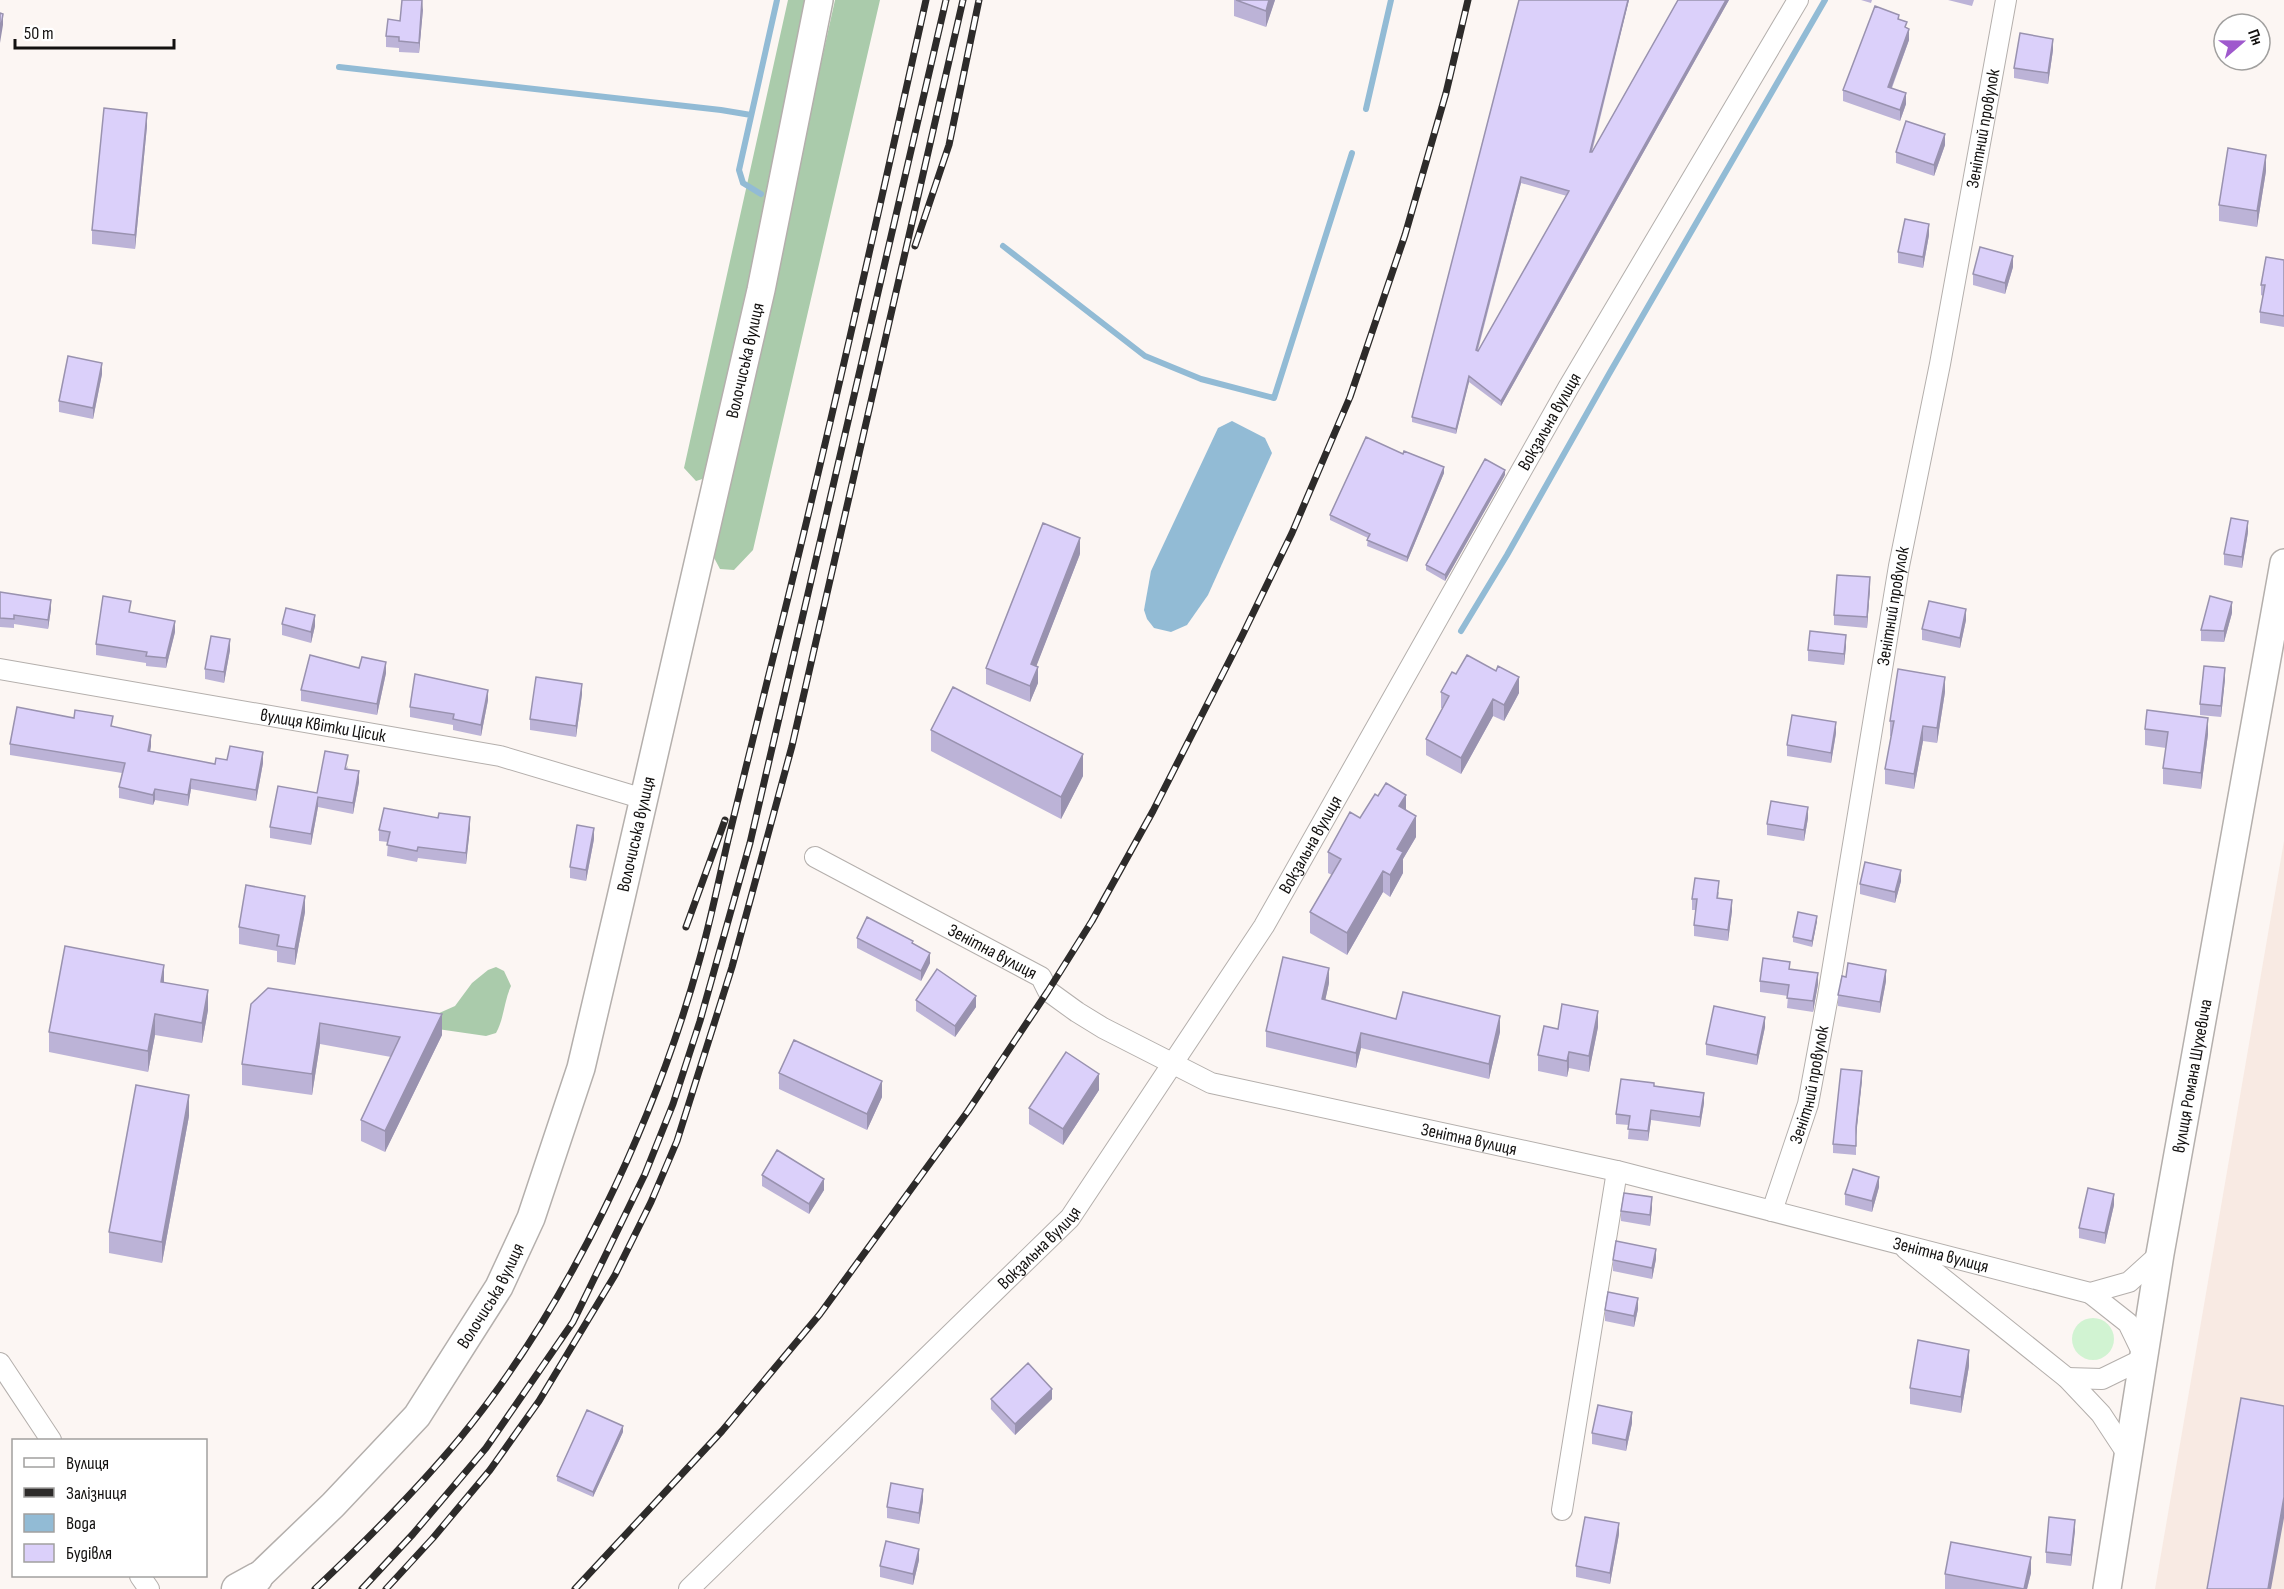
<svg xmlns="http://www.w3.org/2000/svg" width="2284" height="1589" font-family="'Sofia Sans Condensed',sans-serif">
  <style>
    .built { fill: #f8eae3 }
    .green { fill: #d1f3d2 }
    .forest { fill: #aacbab }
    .water { fill: #92bbd5 }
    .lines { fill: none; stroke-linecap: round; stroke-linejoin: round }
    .stream { stroke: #92bbd5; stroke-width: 6 }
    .minor-casing { stroke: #b4afac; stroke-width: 22 }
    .secondary-casing { stroke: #b4afac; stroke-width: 30 }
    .primary-casing { stroke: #b4afac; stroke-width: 33 }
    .minor { stroke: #fff; stroke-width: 20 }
    .secondary { stroke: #fff; stroke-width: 27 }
    .primary { stroke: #fff; stroke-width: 30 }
    .rail-casing { stroke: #2d2b2a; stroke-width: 7 }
    .rail { stroke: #fff; stroke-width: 4.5; stroke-dasharray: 14; stroke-linecap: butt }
    .wall { fill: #bcb3d7; fill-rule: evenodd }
    .shaded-wall { fill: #9992af }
    .building { fill: #dbd0fa; stroke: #9992af; stroke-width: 1.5; fill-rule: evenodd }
    .labels { text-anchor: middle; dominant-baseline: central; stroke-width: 5; stroke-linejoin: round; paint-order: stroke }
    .street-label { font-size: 18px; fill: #131110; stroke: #fff }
  </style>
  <rect width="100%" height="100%" fill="#fcf6f3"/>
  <!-- built -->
  <path class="built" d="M2284 841V1589H2155Z"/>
  <!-- green -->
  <path class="green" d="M2072 1339a21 21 0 1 1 42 0a21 21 0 1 1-42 0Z"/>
  <!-- forest -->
  <path class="forest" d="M788 0H810L712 476 696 481 684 468Z
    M835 0H880L753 550 734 570 720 569 712 554Z
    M496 967 504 971 511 986C504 1001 504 1019 496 1033L486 1036 285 1007 437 1014 455 1006 472 983 488 970Z"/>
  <!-- water -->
  <path class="water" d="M1232 421 1265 438 1272 453 1208 595 1187 625 1171 632 1154 628 1147 619 1144 610 1151 571 1218 428Z"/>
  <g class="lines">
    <!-- stream -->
    <path class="stream" d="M339 67 721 110 751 115
      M1366 109 1391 0
      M761 194 743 183 739 170 777 0
      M1003 246 1145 356 1201 379 1274 398 1352 153
      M1461 631 1507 555 1609 374 1825 0"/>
    <defs>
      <g id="minor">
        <path id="s1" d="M0 669 500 756 644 799"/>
        <path id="s2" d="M815 857 1041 977 1048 991 1077 1012 1103 1028 1211 1083 1617 1171 2090 1293 2129 1282 2160 1254"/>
        <path id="s3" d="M1772 1211 1808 1104 1828 996 1899 566 1940 364 2006 0"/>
        <path d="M1906 1249 2067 1378 2101 1414 2128 1455"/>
        <path d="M0 1363 51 1440"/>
        <path d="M2067 1378 2102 1379 2145 1358 2128 1323 2090 1293"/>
        <path d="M1562 1510 1617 1171"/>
        <path d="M140 1576 149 1589"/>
        <path id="s4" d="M689 1589 1070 1218 1264 926 1568 388 1798 0"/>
      </g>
      <g id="secondary">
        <path id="s5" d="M257 1578 333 1505 417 1416 499 1287 531 1218 581 1068 620 902 761 290 819 0"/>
        <path id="s6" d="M2107 1589 2160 1254 2284 563"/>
      </g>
      <path id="primary" d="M237 1589 257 1578"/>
    </defs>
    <!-- minor casing -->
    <use href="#minor" class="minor-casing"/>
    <!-- secondary casing -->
    <use href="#secondary" class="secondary-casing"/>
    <!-- primary casing -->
    <use href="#primary" class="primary-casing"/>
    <!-- minor -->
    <use href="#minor" class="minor"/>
    <!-- secondary -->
    <use href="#secondary" class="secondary"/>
    <!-- primary -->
    <use href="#primary" class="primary"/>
    <defs>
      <path id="rail" d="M915 246 949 145 979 0
        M686 927 725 820
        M315 1589C366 1541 415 1492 460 1438 568 1307 655 1122 700 958 711 919 719 879 728 840 742 783 756 727 770 670 826 448 876 224 926 0
        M362 1589 413 1534 486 1448 573 1322 645 1174 673 1104 700 1021 750 843 946 0
        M386 1589 433 1538 490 1470 539 1401 615 1275 651 1202 677 1141 732 967 792 746 963 0
        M575 1589 722 1431 820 1314 968 1111 1048 991 1092 921 1153 811 1242 636 1292 533 1350 397 1405 235 1446 93 1468 0"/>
    </defs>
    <!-- rail casing -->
    <use href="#rail" class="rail-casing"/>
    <!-- rail -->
    <use href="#rail" class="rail"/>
  </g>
  <!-- wall -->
  <path class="wall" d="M1234 0H1275L1266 27 1234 16Z
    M1519 0H1629L1592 152 1678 0H1729L1501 406 1469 382 1456 434 1412 422V417ZM1521 183 1567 196 1478 351V350Z
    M1861 0H1872L1871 3Z
    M1948 0H1974L1972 6Z
    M423 9 419 53 399 52V48L386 47V36L400 21Z
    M1899 20 1907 28 1909 40 1892 88 1906 104 1900 121 1843 101V90Z
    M2053 50 2048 84 2014 78V68Z
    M147 126 135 249 92 244V230Z
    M1945 145 1934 176 1896 163V152Z
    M2266 171 2257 227 2219 221V205Z
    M1929 235 1923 268 1898 263V252Z
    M2284 260V327L2260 323V312L2263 296 2261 295V285Z
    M2013 267 2005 294 1973 285V274Z
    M102 374 93 419 59 412V401Z
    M1403 454 1444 473 1407 562 1367 546 1368 538 1330 520V515Z
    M1505 475 1445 581 1426 570V565Z
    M2248 532 2242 568 2224 565V554Z
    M1080 554 1036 666 1038 683 1030 702 986 684V668Z
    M1870 588 1867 628 1834 625V615Z
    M0 592 51 609 48 629 14 624V628L0 627Z
    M130 612 175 632 166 668 146 666V663L96 655V644Z
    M2232 613 2224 642 2201 641V630Z
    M1966 620 1960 648 1922 640V629Z
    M282 624 315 626 311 643 282 635Z
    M1846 646 1844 665 1808 661V650Z
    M230 650 224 683 205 679V669Z
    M359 668 386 673 377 715 301 701V690Z
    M1456 674 1519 693 1504 721 1493 716 1461 774 1426 755V739L1443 708H1441V692Z
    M2225 679 2221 717 2200 715V704Z
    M1945 692 1937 743 1923 741 1914 789 1885 784V769L1891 736H1890V721Z
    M582 694 576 737 530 730V719Z
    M488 700 481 736 453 730V725L410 717V707Z
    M113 726 151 746 150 751 215 764 227 760 263 763 256 801 191 789 188 806 155 800 153 805 119 798V787L122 773 10 755V744Z
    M2145 729 2208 734 2201 789 2163 784V768L2166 748 2145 745Z
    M931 730 1083 776 1061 819 931 751Z
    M1836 733 1831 763 1787 756V745Z
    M348 766 347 769 359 782 353 814 318 807 311 845 270 838V827L317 793Z
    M1406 810 1416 837 1403 859V873L1390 897 1383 892 1347 955 1310 933V912L1332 875 1328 873V852L1360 818Z
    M1808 818 1804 841 1767 835V824Z
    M470 828 466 864 418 858 417 862 387 856 388 842 379 841V830Z
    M594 839 586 881 570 878V867Z
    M1901 881 1895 903 1860 894V884Z
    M1719 892 1718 899 1732 911 1728 941 1694 936V925L1696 910H1692V899Z
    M305 912 295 965 277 962V951L239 944V927Z
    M1817 921 1812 947 1793 942V937Z
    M857 938 913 944 930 963 921 981 857 948Z
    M1790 969 1818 984 1813 1012 1787 1008 1788 996 1760 992V981Z
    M1886 981 1880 1013 1838 1006V995Z
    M164 982 208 1010 202 1043 155 1035 148 1072 49 1052V1032Z
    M1329 983 1325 1000 1396 1019 1500 1032 1489 1079 1361 1048 1356 1068 1266 1047V1031Z
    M916 1000 976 1007 955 1037 916 1011Z
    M251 1004 442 1035 385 1152 361 1141V1120L391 1057 320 1044 312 1095 242 1085V1064Z
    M1598 1027 1589 1072 1569 1068 1567 1077 1538 1071V1055L1558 1029Z
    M1765 1027 1757 1065 1706 1055V1044Z
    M779 1073 882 1097 867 1130 779 1089Z
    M1862 1080 1856 1135V1155L1833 1153V1144Z
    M1654 1086 1704 1103 1700 1127 1651 1120 1648 1141 1628 1139 1629 1125 1616 1124V1114Z
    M1099 1090 1063 1145 1029 1124V1108Z
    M189 1116 162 1263 109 1253V1232Z
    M762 1175 824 1190 809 1214 762 1186Z
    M1879 1187 1872 1212 1845 1205V1194Z
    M2114 1205 2105 1244 2079 1238V1228Z
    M1652 1208 1650 1226 1621 1221V1211Z
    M1656 1259 1652 1279 1613 1271V1260Z
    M1638 1309 1634 1327 1605 1321V1310Z
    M1969 1366 1961 1413 1910 1404V1388Z
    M991 1399H1052L1015 1435 991 1409Z
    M1632 1423 1626 1451 1592 1444V1433Z
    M623 1432 593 1497 557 1481V1476Z
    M923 1500 919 1524 887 1518V1507Z
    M2075 1530 2071 1566 2046 1563V1552Z
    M1619 1534 1610 1584 1576 1577V1566Z
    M919 1560 913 1585 880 1577V1566Z
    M2031 1573 2027 1589H1945V1574Z"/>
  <!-- shaded-wall -->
  <path class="shaded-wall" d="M423 0V9L419 53V43Z
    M1269 0H1275L1266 27V11Z
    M1628 0H1629L1590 157V152Z
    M1726 0H1729L1501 406V401Z
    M3 14V25L0 43V32Z
    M1909 29V40L1888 97V87Z
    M2053 39V50L2048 84V73Z
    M1906 93V104L1900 121V110Z
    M147 113V126L135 249V235Z
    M1945 134V145L1934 176V165Z
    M2266 155V171L2257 227V211Z
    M1521 177V183L1476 355V350Z
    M1929 224V235L1923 268V257Z
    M2013 256V267L2005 294V283Z
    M102 363V374L93 419V408Z
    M1469 376V382L1456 434V429Z
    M1444 467V473L1407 562V557Z
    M1505 470V475L1445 581V575Z
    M2248 521V532L2242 568V557Z
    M1080 538V554L1031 680V664Z
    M1870 577V588L1867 628V617Z
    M51 600V609L48 629V620Z
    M2232 602V613L2224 642V631Z
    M1966 609V620L1960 648V638Z
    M315 615V626L311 643V632Z
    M175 621V632L166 668V658Z
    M1846 635V646L1844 665V654Z
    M230 639V650L224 683V672Z
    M386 662V673L377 715V704Z
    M1038 667V683L1030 702V686Z
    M2225 668V679L2221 717V706Z
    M1519 677V693L1504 721V705Z
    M1945 677V692L1937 743V728Z
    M582 684V694L576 737V726Z
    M488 690V700L481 736V725Z
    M1493 699V716L1461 774V758Z
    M2208 718V734L2201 789V773Z
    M1836 722V733L1831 763V753Z
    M1923 726V741L1914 789V774Z
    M151 735V746L148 762V751Z
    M263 752V763L256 801V790Z
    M1083 754V776L1061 819V797Z
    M359 771V782L353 814V803Z
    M191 779V789L188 806V795Z
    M155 789V800L153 805V795Z
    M1406 795V816L1399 806Z
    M318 797V807L311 845V834Z
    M1808 807V818L1804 841V830Z
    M1416 816V837L1403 859V873L1390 897V875L1397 849Z
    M470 817V828L466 864V853Z
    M594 828V839L586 881V870Z
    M1901 870V881L1895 903V892Z
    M1383 871V892L1347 955V933Z
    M305 896V912L295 965V949Z
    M1732 900V911L1728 941V930Z
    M1817 916V921L1812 947V941Z
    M930 953V963L921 981V971Z
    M164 965V985L161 982Z
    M1329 968V983L1322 1015V999Z
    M1886 970V981L1880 1013V1002Z
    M1818 973V984L1813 1012V1001Z
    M208 990V1010L202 1043V1023Z
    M976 996V1007L955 1037V1026Z
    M1598 1011V1027L1589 1072V1056Z
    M155 1014V1035L148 1072V1051Z
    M442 1014V1035L385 1152V1131Z
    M1500 1016V1032L1489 1079V1064Z
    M1765 1017V1027L1757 1065V1055Z
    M320 1023V1044L312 1095V1074Z
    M1361 1033V1048L1356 1068V1053Z
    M1569 1052V1068L1567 1077V1061Z
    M1862 1071V1080L1856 1137V1127Z
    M1099 1074V1090L1063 1145V1129Z
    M882 1081V1097L867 1130V1114Z
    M1704 1093V1103L1700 1127V1117Z
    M189 1095V1116L162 1263V1242Z
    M1651 1110V1120L1648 1141V1131Z
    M1879 1177V1187L1872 1212V1201Z
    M824 1179V1190L809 1214V1204Z
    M2114 1194V1205L2105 1244V1233Z
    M1652 1197V1208L1650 1226V1215Z
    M1656 1249V1259L1652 1279V1268Z
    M1638 1298V1309L1634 1327V1316Z
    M1969 1350V1366L1961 1413V1397Z
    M1052 1389V1399L1015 1435V1424Z
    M1632 1412V1423L1626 1451V1440Z
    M623 1426V1432L593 1497V1492Z
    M923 1489V1500L919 1524V1513Z
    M2284 1497V1518L2271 1589H2268Z
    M2075 1520V1530L2071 1566V1555Z
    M1619 1523V1534L1610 1584V1573Z
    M919 1549V1560L913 1585V1574Z
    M2031 1557V1573L2027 1589H2024Z"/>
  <!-- building -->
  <path class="building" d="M402 0H422L419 43 399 41V37L386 36 388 19 400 21Z
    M1236 0H1269L1266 11Z
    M1519 0H1628L1590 152H1592L1678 0H1726L1501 401 1469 376 1456 429 1412 417ZM1521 177 1569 191 1478 351 1476 350Z
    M1875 6 1899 15 1898 19 1907 22 1905 27 1909 29 1888 87 1906 93 1900 110 1843 90Z
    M0 13 3 14 0 32Z
    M2020 33 2053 39 2048 73 2014 68Z
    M104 108 147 113 135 235 92 230Z
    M1906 121 1945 134 1934 165 1896 152Z
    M2228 148 2266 155 2257 211 2219 205Z
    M1905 219 1929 224 1923 257 1898 252Z
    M1980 247 2013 256 2005 283 1973 274Z
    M2266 257 2284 260V316L2260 312 2265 285H2261Z
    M68 356 102 363 93 408 59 401Z
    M1366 437 1403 454 1404 451 1444 467 1407 557 1367 540 1370 534 1330 515Z
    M1485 459 1505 470 1445 575 1426 565Z
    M2231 518 2248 521 2242 557 2224 554Z
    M1043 523 1080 538 1031 664 1038 667 1030 686 986 668Z
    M1837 575 1870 577 1867 617 1834 615Z
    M0 592 51 600 48 620 14 615V619L0 618Z
    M103 596 131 601 129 612 175 621 166 658 146 656 147 652 96 644Z
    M2210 596 2232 602 2224 631 2201 630Z
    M1929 601 1966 609 1960 638 1922 629Z
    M286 608 315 615 311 632 282 624Z
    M1810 631 1846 635 1844 654 1808 650Z
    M211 636 230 639 224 672 205 669Z
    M310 655 359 668 362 657 386 662 377 704 301 690Z
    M1467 655 1496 671 1498 666 1519 677 1504 705 1493 699 1461 758 1426 739 1449 696 1441 692 1452 672 1456 674Z
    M2204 666 2225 668 2221 706 2200 704Z
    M1898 669 1945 677 1937 728 1923 726 1914 774 1885 769 1894 721H1890Z
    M415 674 488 690 481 725 453 719 454 714 410 707Z
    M536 677 582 684 576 726 530 719Z
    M953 687 1083 754 1061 797 931 730Z
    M17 707 74 718 75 710 113 716 111 726 151 735 148 751 215 764 216 758 227 760 230 746 263 752 256 790 191 779 188 795 155 789 153 795 119 787 125 763 10 744Z
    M2147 710 2208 718 2201 773 2163 768 2168 732 2145 729Z
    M1792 715 1836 722 1831 753 1787 745Z
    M325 751 348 755 345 769 359 771 353 803 318 797 311 834 270 827 278 786 317 793Z
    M1386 783 1406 795 1399 806 1416 816 1397 849 1403 852 1390 875 1383 871 1347 933 1310 912 1341 859 1328 852 1350 812 1360 818 1375 794 1378 796Z
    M1771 801 1808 807 1804 830 1767 824Z
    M384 808 438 818 439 813 470 817 466 853 418 847 417 851 387 845 390 832 379 830Z
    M577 825 594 828 586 870 570 867Z
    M1865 862 1901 870 1895 892 1860 884Z
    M1695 878 1719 881 1717 898 1732 900 1728 930 1694 925 1697 899H1692Z
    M246 885 305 896 295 949 277 946 279 935 239 927Z
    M1798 912 1817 916 1812 941 1793 937Z
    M867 917 913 941 912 943 930 953 921 971 857 938Z
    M65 946 164 965 161 982 208 990 202 1023 155 1014 148 1051 49 1032Z
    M1283 957 1329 968 1322 999 1396 1019 1403 992 1500 1016 1489 1064 1361 1033 1356 1053 1266 1031Z
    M1763 958 1790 962 1789 969 1818 973 1813 1001 1787 998 1789 985 1760 981Z
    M1848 963 1886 970 1880 1002 1838 995 1842 976 1846 977Z
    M937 969 976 996 955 1026 916 1000Z
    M268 988 442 1014 385 1131 361 1120 400 1037 320 1023 312 1074 242 1064 251 1004Z
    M1562 1004 1598 1011 1589 1056 1569 1052 1567 1061 1538 1055 1544 1026 1558 1029Z
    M1714 1006 1765 1017 1757 1055 1706 1044Z
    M794 1040 882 1081 867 1114 779 1073Z
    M1066 1052 1099 1074 1063 1129 1029 1108Z
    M1841 1069 1862 1071 1856 1127V1146L1833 1144Z
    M1621 1079 1654 1083V1086L1704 1093 1700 1117 1651 1110 1648 1131 1628 1129 1630 1116 1616 1114Z
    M136 1085 189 1095 162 1242 109 1232Z
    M777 1150 824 1179 809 1204 762 1175Z
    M1853 1169 1879 1177 1872 1201 1845 1194Z
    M2088 1188 2114 1194 2105 1233 2079 1228Z
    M1624 1193 1652 1197 1650 1215 1621 1211Z
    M1616 1241 1656 1249 1652 1268 1613 1260Z
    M1608 1292 1638 1298 1634 1316 1605 1310Z
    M1918 1340 1969 1350 1961 1397 1910 1388Z
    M1028 1363 1052 1389 1015 1424 991 1399Z
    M2241 1398 2284 1406V1497L2268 1589H2207Z
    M1598 1405 1632 1412 1626 1440 1592 1433Z
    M587 1410 623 1426 593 1492 557 1476Z
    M891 1483 923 1489 919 1513 887 1507Z
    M1585 1517 1619 1523 1610 1573 1576 1566Z
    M2049 1517 2075 1520 2071 1555 2046 1552Z
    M886 1541 919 1549 913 1574 880 1566Z
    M1951 1542 2031 1557 2024 1589 1945 1574Z"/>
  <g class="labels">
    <!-- street labels -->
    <g class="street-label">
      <text stroke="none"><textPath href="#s3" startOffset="1104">Зенітний провулок</textPath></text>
      <text stroke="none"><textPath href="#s5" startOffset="1341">Волочиська вулиця</textPath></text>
      <text stroke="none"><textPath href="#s4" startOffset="1462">Вокзальна вулиця</textPath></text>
      <text stroke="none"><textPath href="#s3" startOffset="618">Зенітний провулок</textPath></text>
      <text stroke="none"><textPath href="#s1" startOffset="328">вулиця Квітки Цісик</textPath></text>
      <text stroke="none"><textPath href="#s5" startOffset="855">Волочиська вулиця</textPath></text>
      <text stroke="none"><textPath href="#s4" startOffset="976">Вокзальна вулиця</textPath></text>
      <text stroke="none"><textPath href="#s2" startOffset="201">Зенітна вулиця</textPath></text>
      <text stroke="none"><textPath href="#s6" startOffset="520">вулиця Романа Шухевича</textPath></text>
      <text stroke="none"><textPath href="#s3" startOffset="132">Зенітний провулок</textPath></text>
      <text stroke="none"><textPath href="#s2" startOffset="723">Зенітна вулиця</textPath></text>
      <text stroke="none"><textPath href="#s4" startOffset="489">Вокзальна вулиця</textPath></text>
      <text stroke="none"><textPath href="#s2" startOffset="1209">Зенітна вулиця</textPath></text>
      <text stroke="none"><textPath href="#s5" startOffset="369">Волочиська вулиця</textPath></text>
    </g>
  </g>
  <!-- legend -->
  <rect x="12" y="1439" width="195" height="138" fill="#ffffff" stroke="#a1a09f" stroke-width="1.5"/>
  <rect x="24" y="1458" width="30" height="9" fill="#ffffff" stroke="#a1a09f" stroke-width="1.5"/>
  <text x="66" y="1469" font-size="18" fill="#131110">Вулиця</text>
  <rect x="24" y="1488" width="30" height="9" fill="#2d2b2a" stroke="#a1a09f" stroke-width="1.5"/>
  <text x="66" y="1499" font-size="18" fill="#131110">Залізниця</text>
  <rect x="24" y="1514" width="30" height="18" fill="#92bbd5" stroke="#a1a09f" stroke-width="1.5"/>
  <text x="66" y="1529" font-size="18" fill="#131110">Вода</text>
  <rect x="24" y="1544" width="30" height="18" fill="#dbd0fa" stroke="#a1a09f" stroke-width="1.5"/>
  <text x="66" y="1559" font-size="18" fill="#131110">Будівля</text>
  <!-- north arrow -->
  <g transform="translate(2242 42) rotate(70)"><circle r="28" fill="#ffffff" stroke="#a1a09f" stroke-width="1.5"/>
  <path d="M0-4.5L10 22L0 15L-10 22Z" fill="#9f59cd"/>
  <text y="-9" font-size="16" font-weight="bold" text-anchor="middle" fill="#131110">Пн</text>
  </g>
  <!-- scale -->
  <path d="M15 39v9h159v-9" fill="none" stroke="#131110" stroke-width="3"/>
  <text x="24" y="39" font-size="18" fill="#131110" stroke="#ffffff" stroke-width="4.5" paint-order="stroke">50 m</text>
</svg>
